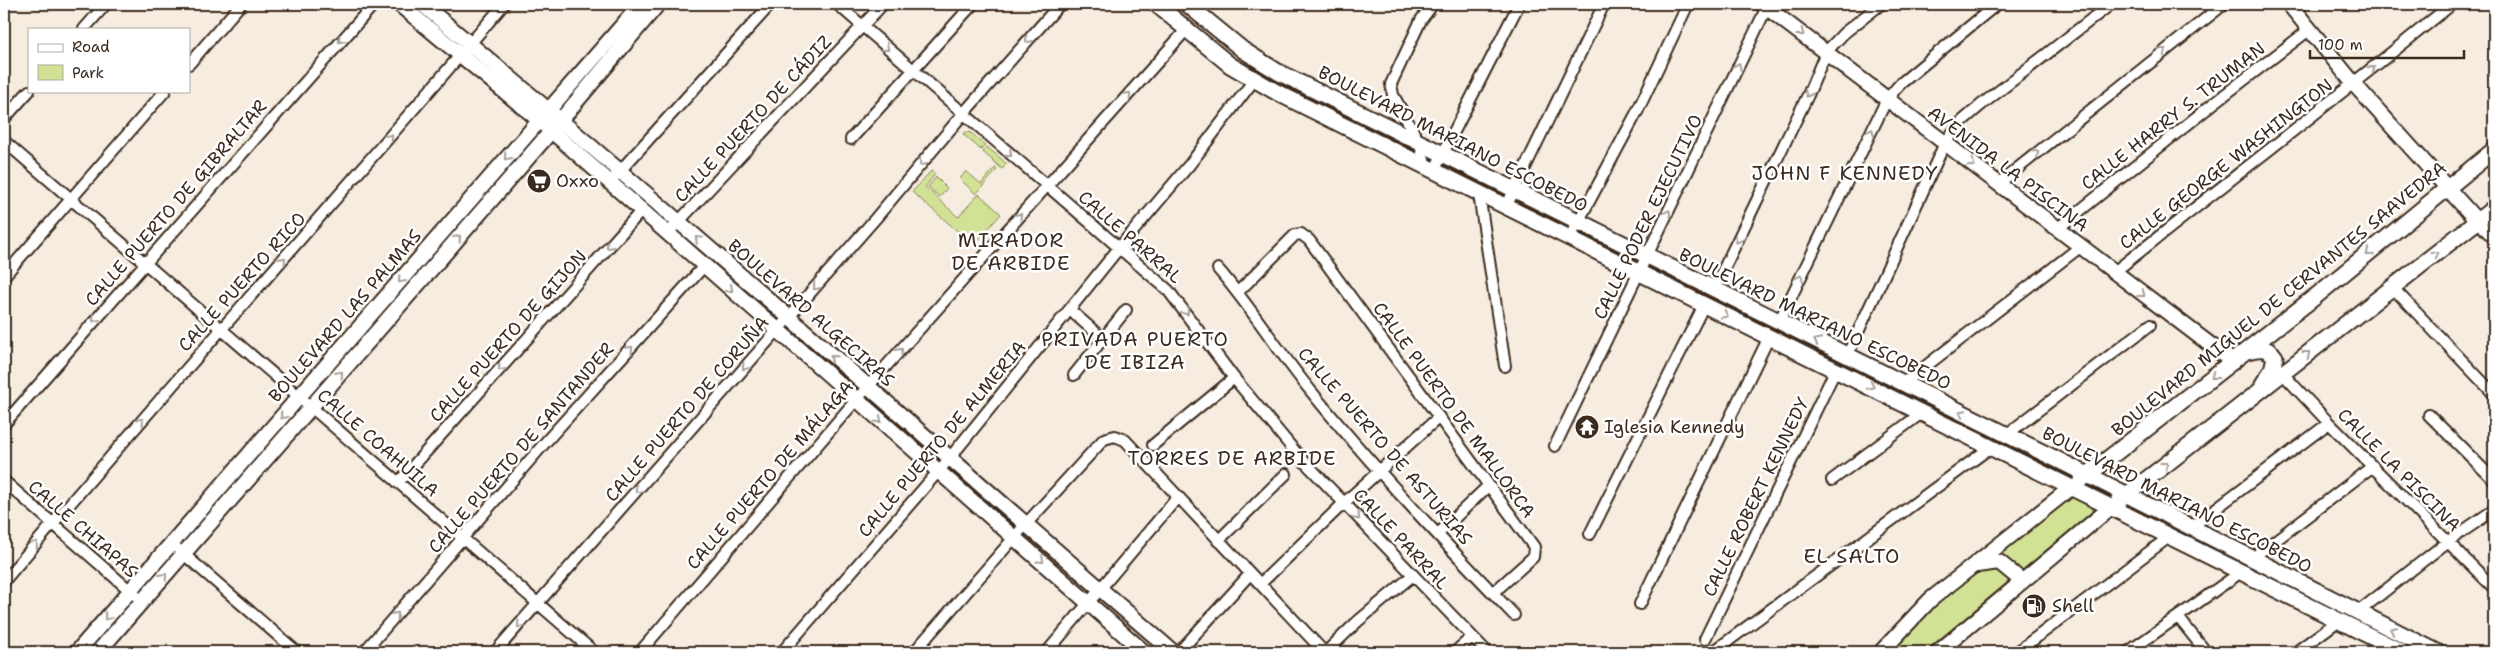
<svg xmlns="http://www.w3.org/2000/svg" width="2498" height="656" font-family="'Shantell Sans',sans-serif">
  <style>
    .green { fill: #d2e295; stroke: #86865a }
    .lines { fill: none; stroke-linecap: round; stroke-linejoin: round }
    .street-casing { stroke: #3b2a1e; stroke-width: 14 }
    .secondary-casing { stroke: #3b2a1e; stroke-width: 18 }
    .primary-casing { stroke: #3b2a1e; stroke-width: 19 }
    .street { stroke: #fff; stroke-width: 10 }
    .secondary { stroke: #fff; stroke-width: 14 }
    .primary { stroke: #fff; stroke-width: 15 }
    .oneway { stroke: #a79f9a }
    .labels { text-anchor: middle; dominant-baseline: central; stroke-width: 5; stroke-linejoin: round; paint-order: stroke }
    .street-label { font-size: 18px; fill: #3b2a1e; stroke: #fff }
    .poi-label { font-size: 18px; fill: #3b2a1e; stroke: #fff; text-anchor: start }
    .quarter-label { font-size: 20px; letter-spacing: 1px; fill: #3b2a1e; stroke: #fff }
  </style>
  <rect width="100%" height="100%" fill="#f6ecdf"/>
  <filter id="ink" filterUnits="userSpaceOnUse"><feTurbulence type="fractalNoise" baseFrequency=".02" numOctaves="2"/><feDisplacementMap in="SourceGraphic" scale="10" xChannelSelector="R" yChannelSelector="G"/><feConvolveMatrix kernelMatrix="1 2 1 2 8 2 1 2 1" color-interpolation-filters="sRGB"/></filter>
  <g filter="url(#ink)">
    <!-- green -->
    <path class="green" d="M965 132 971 133 985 145 981 150 963 134Z
      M987 147 1007 164 1002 169 983 152Z
      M995 168 997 170 976 194 960 179 966 171 981 184Z
      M931 171 935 174 925 187 958 217 979 194 1001 214 974 245 912 192Z
      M936 177 947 188 940 197 928 187Z
      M2072 496 2094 510 1924 652H1886L1913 622Z"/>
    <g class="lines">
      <defs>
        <path id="street" d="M837 4 1168 290 1234 378 1298 455 1487 652
          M84 29 106 4
          M189 64 241 4
          M4 119 29 91
          M851 139 973 4
          M4 141 594 652
          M1426 167 1419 142 1393 95 1391 84 1421 20 1433 4
          M1434 171 1519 4
          M610 182 771 4
          M1998 184 2224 4
          M1479 194 1505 366
          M1506 207 1604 4
          M2477 221 2494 239
          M2057 229 2214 103 2309 30
          M667 234 883 4
          M1569 239 1637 112 1688 4
          M1218 269C1251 307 1278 351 1310 390 1373 468 1444 542 1514 615
          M2113 273C2226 183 2340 95 2452 4
          M4 276 165 91
          M2392 287 2494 394
          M1714 289 1808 95 1826 52 1844 33 1881 4
          M1238 292 1295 235 1301 234 1309 240 1534 547 1533 557 1493 593
          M1070 310 1103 339
          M1779 322 1887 99 1900 84 1997 4
          M1847 356 1945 143 1960 123 1981 105 2111 4
          M2282 373 2329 423 2494 588
          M1074 375 1126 310
          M1904 383 2080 247
          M2429 415 2494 480
          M4 424 374 4
          M2006 435 2150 325
          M1153 445 1234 378
          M1555 446 1767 7 1770 4
          M1832 480 1923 412
          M4 481 142 601
          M398 483 642 210
          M2190 528 2329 423
          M1439 533 1488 486
          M1590 534 1704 305
          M1218 541 1286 474
          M172 544 297 652
          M2251 559 2373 466
          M4 581C168 387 339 198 504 4
          M1260 584 1344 503 1439 417
          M1640 604 1769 337
          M2358 612 2447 542 2494 510
          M2178 617 2206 652
          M1705 639 1836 369
          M364 652 543 445 704 266
          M495 652 875 219 963 114 1060 4
          M640 652 856 400 1186 30
          M782 652 949 459 1119 248 1190 164 1254 80
          M914 652 1026 524 1104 439 1115 436 1125 440 1324 652
          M1047 652 1177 498
          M1179 652 1250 574
          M1326 652 1357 622 1412 576
          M1455 652 1472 637
          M1713 652 1991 447
          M2017 652 2169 537
          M2128 652 2241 572
          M2296 652 2338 621"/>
        <path id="secondary" d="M399 4 539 120 1144 652
          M422 4C676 215 923 436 1173 652
          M1762 4 2233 362
          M2289 4 2354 84 2477 221
          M1977 565 1999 562 2022 581
          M77 652 641 4
          M98 652 560 121 658 4
          M1881 652 1930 600 2072 487
          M1938 652 2110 508"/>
        <path id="primary" d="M1156 4 1230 65 1278 93 2402 652
          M1187 4 1243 50 1278 72 2088 475 2437 652
          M2247 351C2258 348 2268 346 2275 357L2272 370 2263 384
          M2081 480 2316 296 2494 150
          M2119 501 2494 208"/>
      </defs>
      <!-- street casing -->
      <use href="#street" class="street-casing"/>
      <!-- secondary casing -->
      <use href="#secondary" class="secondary-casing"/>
      <!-- primary casing -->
      <use href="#primary" class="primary-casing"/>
      <!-- street -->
      <use href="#street" class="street"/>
      <!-- secondary -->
      <use href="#secondary" class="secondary"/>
      <!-- primary -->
      <use href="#primary" class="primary"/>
    </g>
    <!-- one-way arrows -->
    <defs><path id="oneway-chevron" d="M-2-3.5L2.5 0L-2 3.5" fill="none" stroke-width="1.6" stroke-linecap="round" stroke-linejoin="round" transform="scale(1.25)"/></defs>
    <g class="oneway">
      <use href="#oneway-chevron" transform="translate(1801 33) rotate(37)"/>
      <use href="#oneway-chevron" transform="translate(341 40) rotate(132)"/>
      <use href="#oneway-chevron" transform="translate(1028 40) rotate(131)"/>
      <use href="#oneway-chevron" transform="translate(886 48) rotate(41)"/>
      <use href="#oneway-chevron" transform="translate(2163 51) rotate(-38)"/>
      <use href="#oneway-chevron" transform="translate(1738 66) rotate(-64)"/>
      <use href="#oneway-chevron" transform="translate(2372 69) rotate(-39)"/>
      <use href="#oneway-chevron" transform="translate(1808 94) rotate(114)"/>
      <use href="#oneway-chevron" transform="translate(1128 95) rotate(-48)"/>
      <use href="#oneway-chevron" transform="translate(1871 132) rotate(-64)"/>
      <use href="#oneway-chevron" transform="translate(390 137) rotate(-50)"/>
      <use href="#oneway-chevron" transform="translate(2036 153) rotate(-39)"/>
      <use href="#oneway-chevron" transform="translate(1009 154) rotate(41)"/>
      <use href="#oneway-chevron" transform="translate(507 157) rotate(131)"/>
      <use href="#oneway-chevron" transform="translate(922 163) rotate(130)"/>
      <use href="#oneway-chevron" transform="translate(1972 164) rotate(37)"/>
      <use href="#oneway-chevron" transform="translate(1668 213) rotate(-64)"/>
      <use href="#oneway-chevron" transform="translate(1019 216) rotate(-48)"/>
      <use href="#oneway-chevron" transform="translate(458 238) rotate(-49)"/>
      <use href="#oneway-chevron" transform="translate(698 239) rotate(-138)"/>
      <use href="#oneway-chevron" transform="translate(1738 240) rotate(116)"/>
      <use href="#oneway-chevron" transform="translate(609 246) rotate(132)"/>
      <use href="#oneway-chevron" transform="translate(2369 253) rotate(141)"/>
      <use href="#oneway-chevron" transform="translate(2435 254) rotate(-38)"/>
      <use href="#oneway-chevron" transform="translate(283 260) rotate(-48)"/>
      <use href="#oneway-chevron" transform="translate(1800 278) rotate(-64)"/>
      <use href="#oneway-chevron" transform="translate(401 280) rotate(131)"/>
      <use href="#oneway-chevron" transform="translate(816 287) rotate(131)"/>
      <use href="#oneway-chevron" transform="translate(730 289) rotate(41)"/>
      <use href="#oneway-chevron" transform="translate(2142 294) rotate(37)"/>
      <use href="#oneway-chevron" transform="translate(1186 312) rotate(53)"/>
      <use href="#oneway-chevron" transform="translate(1725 315) rotate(26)"/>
      <use href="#oneway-chevron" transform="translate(95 319) rotate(131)"/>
      <use href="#oneway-chevron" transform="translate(1817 341) rotate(-154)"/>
      <use href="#oneway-chevron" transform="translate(630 349) rotate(-48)"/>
      <use href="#oneway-chevron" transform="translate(900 351) rotate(-48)"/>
      <use href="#oneway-chevron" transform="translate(2307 354) rotate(-38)"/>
      <use href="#oneway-chevron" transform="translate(833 358) rotate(-139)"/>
      <use href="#oneway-chevron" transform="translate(745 367) rotate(131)"/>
      <use href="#oneway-chevron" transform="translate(501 368) rotate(132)"/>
      <use href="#oneway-chevron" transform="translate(340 374) rotate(-49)"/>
      <use href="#oneway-chevron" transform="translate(2214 376) rotate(142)"/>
      <use href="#oneway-chevron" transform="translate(1871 386) rotate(27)"/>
      <use href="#oneway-chevron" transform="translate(1962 413) rotate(-153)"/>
      <use href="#oneway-chevron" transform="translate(283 416) rotate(131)"/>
      <use href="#oneway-chevron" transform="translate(879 420) rotate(40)"/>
      <use href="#oneway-chevron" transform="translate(141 421) rotate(-49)"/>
      <use href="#oneway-chevron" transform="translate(2165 465) rotate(-38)"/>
      <use href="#oneway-chevron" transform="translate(638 490) rotate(131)"/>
      <use href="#oneway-chevron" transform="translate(1357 517) rotate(47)"/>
      <use href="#oneway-chevron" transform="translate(35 544) rotate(-50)"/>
      <use href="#oneway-chevron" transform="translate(1041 560) rotate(42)"/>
      <use href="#oneway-chevron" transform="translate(164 576) rotate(-49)"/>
      <use href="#oneway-chevron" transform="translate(396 615) rotate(-49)"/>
      <use href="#oneway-chevron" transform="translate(107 617) rotate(130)"/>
      <use href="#oneway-chevron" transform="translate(520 625) rotate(132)"/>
      <use href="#oneway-chevron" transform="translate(2393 630) rotate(-153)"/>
    </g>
  </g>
  <!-- icons -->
  <defs>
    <symbol id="supermarket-disc" viewBox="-11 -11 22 22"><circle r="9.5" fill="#3b2a1e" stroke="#fff"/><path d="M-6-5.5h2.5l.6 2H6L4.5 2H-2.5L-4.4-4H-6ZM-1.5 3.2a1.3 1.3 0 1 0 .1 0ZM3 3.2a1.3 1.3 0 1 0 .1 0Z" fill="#fff"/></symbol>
    <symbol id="temple-disc" viewBox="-11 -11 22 22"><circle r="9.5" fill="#3b2a1e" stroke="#fff"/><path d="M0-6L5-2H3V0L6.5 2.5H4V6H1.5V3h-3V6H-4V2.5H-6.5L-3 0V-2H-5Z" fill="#fff"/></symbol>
    <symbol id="fuel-disc" viewBox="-11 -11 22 22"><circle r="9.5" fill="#3b2a1e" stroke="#fff"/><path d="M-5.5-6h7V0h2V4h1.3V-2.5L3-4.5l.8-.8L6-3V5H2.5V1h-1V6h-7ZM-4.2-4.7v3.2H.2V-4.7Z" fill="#fff"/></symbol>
  </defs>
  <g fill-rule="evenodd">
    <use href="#supermarket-disc" x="525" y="167" width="28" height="28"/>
    <use href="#temple-disc" x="1573" y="413" width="28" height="28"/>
    <use href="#fuel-disc" x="2020" y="592" width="28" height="28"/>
  </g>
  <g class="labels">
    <!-- street labels -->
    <g class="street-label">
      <text transform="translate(2173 116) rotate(-38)">CALLE HARRY S. TRUMAN</text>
      <text transform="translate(753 119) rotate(-47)">CALLE PUERTO DE CÁDIZ</text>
      <text transform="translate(1453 139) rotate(27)">BOULEVARD MARIANO ESCOBEDO</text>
      <text transform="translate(2226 164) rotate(-38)">CALLE GEORGE WASHINGTON</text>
      <text transform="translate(2008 169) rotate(37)">AVENIDA LA PISCINA</text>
      <text transform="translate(176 203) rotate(-49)">CALLE PUERTO DE GIBRALTAR</text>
      <text transform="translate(1648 217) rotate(-64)">CALLE PODER EJECUTIVO</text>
      <text transform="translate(1130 237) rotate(41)">CALLE PARRAL</text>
      <text transform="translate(242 282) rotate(-48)">CALLE PUERTO RICO</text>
      <text transform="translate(2279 299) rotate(-39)">BOULEVARD MIGUEL DE CERVANTES SAAVEDRA</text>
      <text transform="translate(811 313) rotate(41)">BOULEVARD ALGECIRAS</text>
      <text transform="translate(345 316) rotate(-49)">BOULEVARD LAS PALMAS</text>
      <text transform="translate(1815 319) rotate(26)">BOULEVARD MARIANO ESCOBEDO</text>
      <text transform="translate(508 336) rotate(-48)">CALLE PUERTO DE GIJON</text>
      <text transform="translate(687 409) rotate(-49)">CALLE PUERTO DE CORUÑA</text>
      <text transform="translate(1454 410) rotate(54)">CALLE PUERTO DE MALLORCA</text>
      <text transform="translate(942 439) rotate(-50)">CALLE PUERTO DE ALMERIA</text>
      <text transform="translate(378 443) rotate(41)">CALLE COAHUILA</text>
      <text transform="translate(1385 446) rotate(49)">CALLE PUERTO DE ASTURIAS</text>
      <text transform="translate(521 448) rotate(-49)">CALLE PUERTO DE SANTANDER</text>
      <text transform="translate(2399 470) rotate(45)">CALLE LA PISCINA</text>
      <text transform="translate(770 475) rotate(-49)">CALLE PUERTO DE MÁLAGA</text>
      <text transform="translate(1756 497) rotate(-64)">CALLE ROBERT KENNEDY</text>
      <text transform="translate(2177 500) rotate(27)">BOULEVARD MARIANO ESCOBEDO</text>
      <text transform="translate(83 529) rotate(41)">CALLE CHIAPAS</text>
      <text transform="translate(1401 539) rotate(47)">CALLE PARRAL</text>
    </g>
    <!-- poi labels -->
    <g class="poi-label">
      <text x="556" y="181">Oxxo</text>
      <text x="1604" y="427">Iglesia Kennedy</text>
      <text x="2052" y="606">Shell</text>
    </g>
    <!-- quarter labels -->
    <g class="quarter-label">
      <text x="1845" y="173">JOHN F KENNEDY</text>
      <text x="1011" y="240">MIRADOR<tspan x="1011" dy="23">DE ARBIDE</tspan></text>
      <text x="1135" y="339">PRIVADA PUERTO<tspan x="1135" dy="23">DE IBIZA</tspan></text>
      <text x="1232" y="458">TORRES DE ARBIDE</text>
      <text x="1852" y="556">EL SALTO</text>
    </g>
  </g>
  <!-- margin -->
  <rect width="2498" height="656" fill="none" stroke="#fff" stroke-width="20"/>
  <rect x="10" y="10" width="2478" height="636" fill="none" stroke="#3b2a1e" stroke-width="2" filter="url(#ink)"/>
  <!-- legend -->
  <rect x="28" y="28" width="162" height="65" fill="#ffffff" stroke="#b1aaa5"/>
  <rect x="38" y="44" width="25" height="8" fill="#ffffff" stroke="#b1aaa5"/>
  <text x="72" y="52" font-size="15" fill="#3b2a1e">Road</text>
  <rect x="38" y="65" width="25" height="15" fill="#d2e295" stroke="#b1aaa5"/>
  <text x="72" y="78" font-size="15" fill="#3b2a1e">Park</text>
  <!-- scale -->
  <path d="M2310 50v8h154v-8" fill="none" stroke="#3b2a1e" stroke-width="2.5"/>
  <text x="2318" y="50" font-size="15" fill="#3b2a1e" stroke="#ffffff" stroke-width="4" paint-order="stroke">100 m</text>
</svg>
